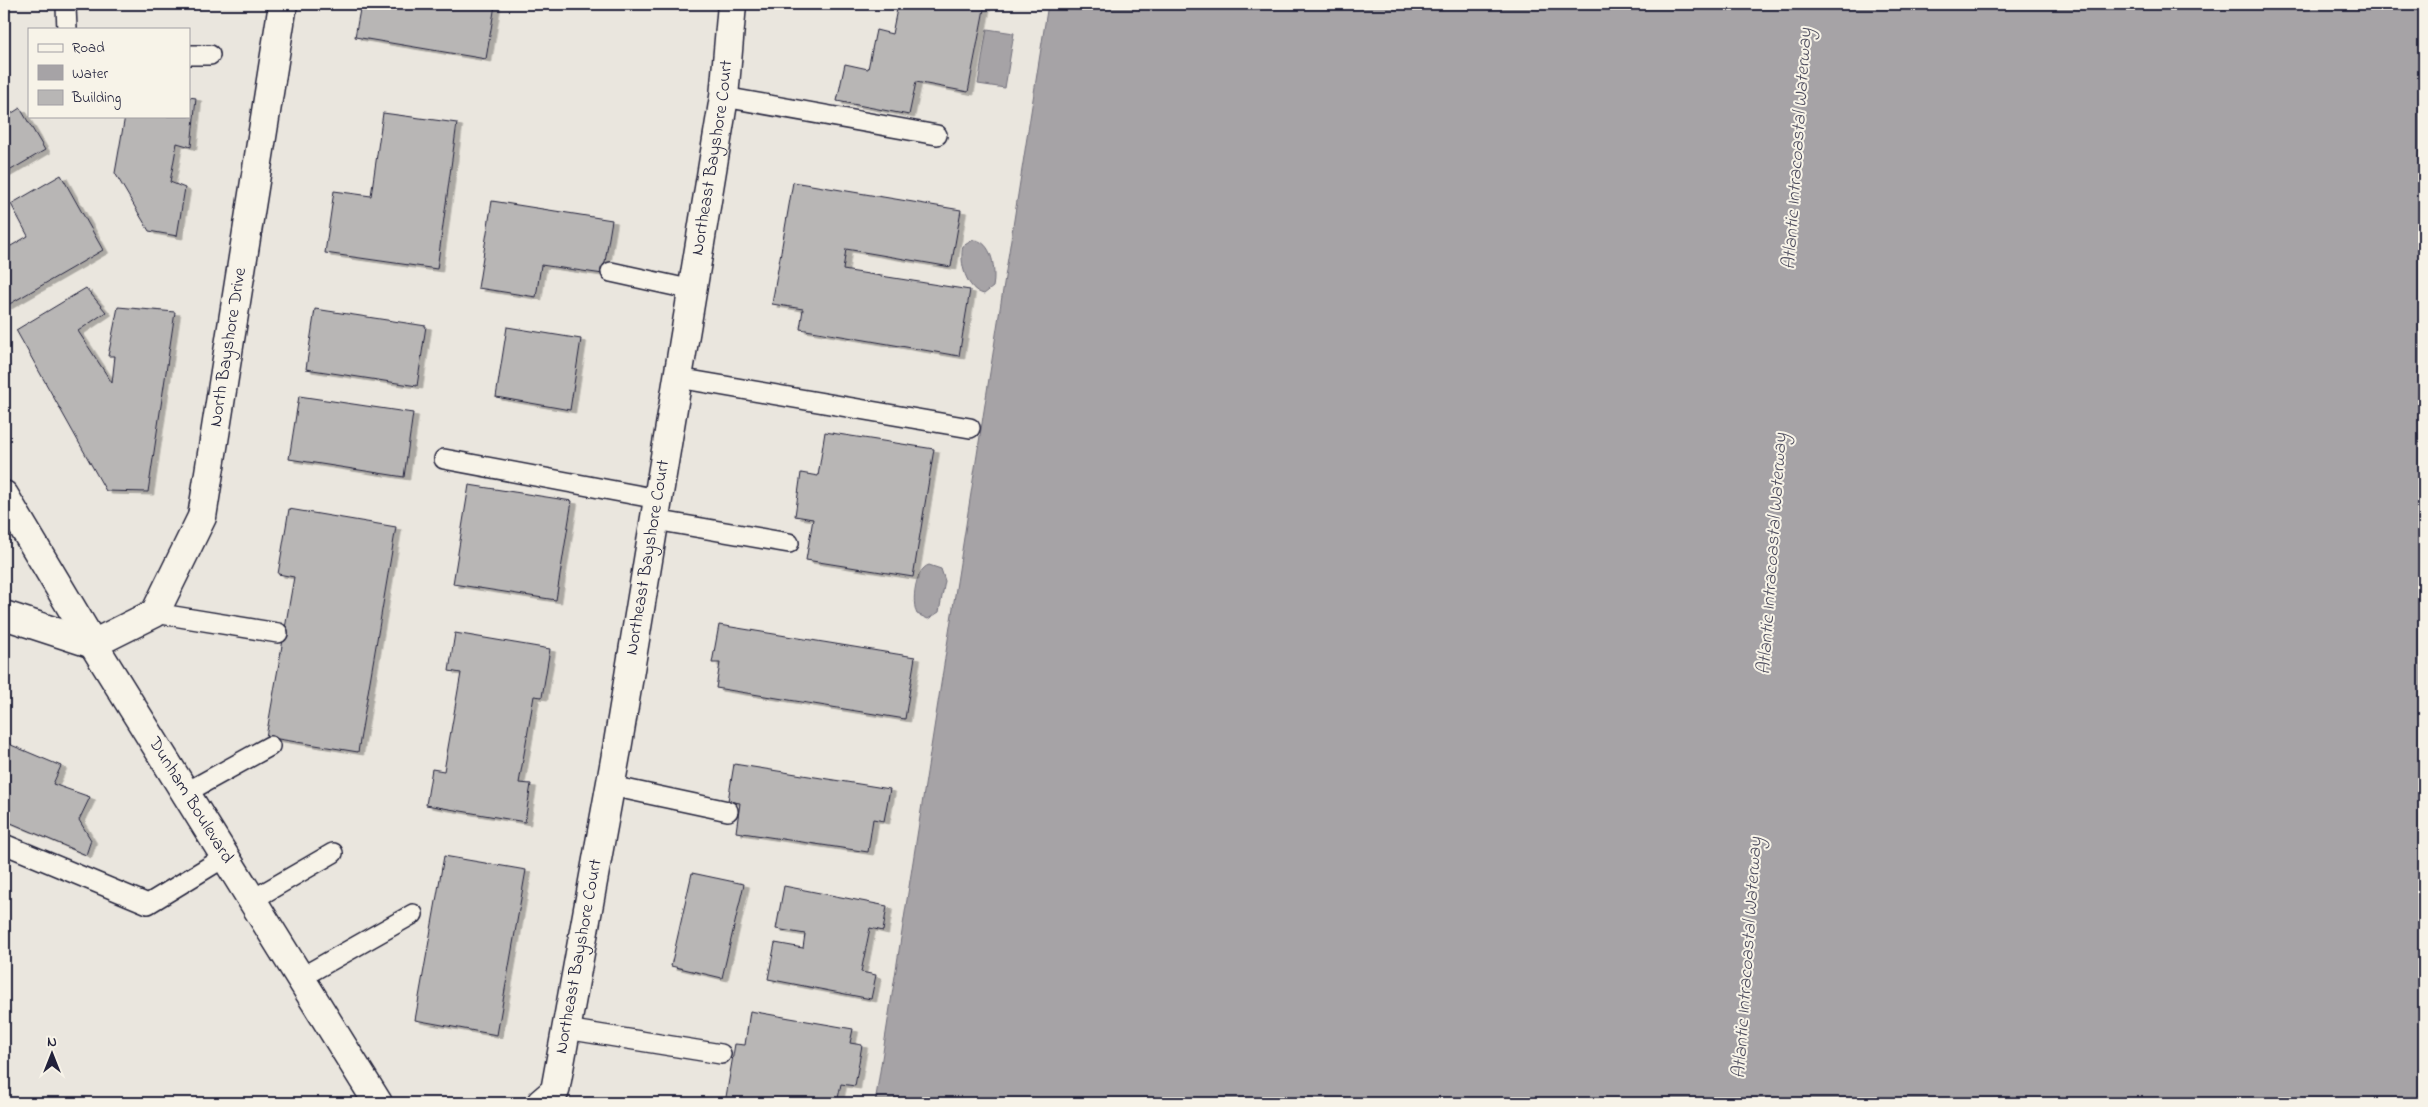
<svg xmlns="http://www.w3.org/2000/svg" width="2428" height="1107" font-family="'Indie Flower',sans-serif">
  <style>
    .water { fill: #a6a3a6; stroke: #716f7b }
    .building { fill: #b8b6b5; stroke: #22223b; filter: url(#shadow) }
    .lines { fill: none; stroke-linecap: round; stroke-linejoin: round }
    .lane-casing { stroke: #22223b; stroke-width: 22 }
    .street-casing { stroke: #22223b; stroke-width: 31 }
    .lane { stroke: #f7f3e8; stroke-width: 19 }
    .street { stroke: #f7f3e8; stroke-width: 28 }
    .labels { text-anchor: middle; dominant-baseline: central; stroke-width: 4; stroke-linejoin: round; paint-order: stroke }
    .street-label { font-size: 18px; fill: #22223b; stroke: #f7f3e8 }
    .water-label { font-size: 19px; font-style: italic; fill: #504f60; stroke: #f7f3e8 }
  </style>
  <defs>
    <filter id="shadow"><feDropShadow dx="5.5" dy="3" stdDeviation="0" flood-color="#0004"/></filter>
  </defs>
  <rect width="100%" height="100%" fill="#eae6de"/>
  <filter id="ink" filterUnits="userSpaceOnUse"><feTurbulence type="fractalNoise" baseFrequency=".02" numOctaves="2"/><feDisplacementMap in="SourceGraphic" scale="10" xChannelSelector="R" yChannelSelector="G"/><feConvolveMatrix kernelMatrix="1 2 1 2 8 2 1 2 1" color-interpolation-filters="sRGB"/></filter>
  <g filter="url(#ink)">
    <!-- water -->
    <path class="water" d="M1048 4H2424V1103H875Z
      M987 29 1014 33 1005 88 978 84Z
      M973 240C993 240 996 272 993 287L984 294C966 290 959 262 963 246Z
      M929 565 941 569 945 581 939 612 928 619 917 614C911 602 915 569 929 565Z"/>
    <!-- building -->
    <path class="building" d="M361 4 495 5 486 59 355 37Z
      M898 4H985L968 92 916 82 909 115 837 101 845 64 868 69 876 30 892 34Z
      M189 97 196 98 191 147 177 143 170 182 185 188 177 236 149 231 115 173 125 116H189Z
      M20 108 45 150 4 174V114L6 117Z
      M383 113 457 123 437 269 325 253 334 191 371 196Z
      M61 175 103 250 6 306 4 250 28 236 11 204Z
      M793 182 961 210 951 267 846 249 843 270 970 290 959 356 800 329 803 309 772 304Z
      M492 201 612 220 603 274 541 265 536 297 478 288Z
      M86 288 106 312 78 331 112 383 115 356H108L118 307 175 312 148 492 106 491 16 330Z
      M315 309 426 326 417 386 306 369Z
      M507 327 581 339 570 410 496 397Z
      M299 396 413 413 404 477 289 459Z
      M825 432 934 449 913 577 806 560 813 519 795 516 801 473 818 476Z
      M469 485 572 501 556 600 453 584Z
      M289 509 396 527 358 752 266 737 294 577 278 574Z
      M719 625 915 657 905 719 716 688 720 663H712Z
      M455 633 550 649 542 697 534 696 519 783 531 784 525 822 426 805 432 769 444 771 461 673 449 671Z
      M4 742 61 766 53 784 90 797 79 820 91 840 86 855 4 820Z
      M734 764 890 789 884 821 873 819 868 852 736 832 740 803 728 801Z
      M444 856 526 870 497 1035 415 1020Z
      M692 873 744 884 722 978 671 966Z
      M784 886 887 906 883 931 870 928 861 972 876 975 871 999 768 979 775 943 803 948 805 934 776 929Z
      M750 1011 853 1029 850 1043 862 1045 855 1086 841 1084 837 1103H725L735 1044 745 1045Z"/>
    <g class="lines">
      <defs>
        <path id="lane" d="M67 29 66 7 69 4
          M189 55H210
          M724 97 937 135
          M611 272 693 290
          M678 378 970 428
          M444 459 658 499
          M655 520 789 543
          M155 613 278 633
          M611 786 728 811
          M185 793 270 746
          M4 844 148 904 225 857
          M252 900 333 853
          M300 978 413 914
          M566 1029 721 1054"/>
        <g id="street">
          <path id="s1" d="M4 495 93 644 378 1103"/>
          <path d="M4 615 93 644"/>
          <path id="s2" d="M93 644 155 613 202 517 283 4"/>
          <path id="s3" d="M541 1103 555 1091 617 749 724 97 732 4"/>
        </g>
      </defs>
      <!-- lane casing -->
      <use href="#lane" class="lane-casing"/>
      <!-- street casing -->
      <use href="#street" class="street-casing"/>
      <!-- lane -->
      <use href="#lane" class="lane"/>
      <!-- street -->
      <use href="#street" class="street"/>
    </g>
  </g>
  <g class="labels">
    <!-- street labels -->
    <g class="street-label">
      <text stroke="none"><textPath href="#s3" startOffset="965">Northeast Bayshore Court</textPath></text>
      <text stroke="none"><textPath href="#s2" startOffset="348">North Bayshore Drive</textPath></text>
      <text stroke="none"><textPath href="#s3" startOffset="560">Northeast Bayshore Court</textPath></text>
      <text stroke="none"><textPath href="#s1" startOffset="358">Dunham Boulevard</textPath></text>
      <text stroke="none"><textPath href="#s3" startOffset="155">Northeast Bayshore Court</textPath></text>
    </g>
    <!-- water labels -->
    <g class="water-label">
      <text transform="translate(1798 149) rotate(-86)">Atlantic Intracoastal Waterway</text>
      <text transform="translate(1773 554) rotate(-86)">Atlantic Intracoastal Waterway</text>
      <text transform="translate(1748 958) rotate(-86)">Atlantic Intracoastal Waterway</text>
    </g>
  </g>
  <!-- margin -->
  <rect width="2428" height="1107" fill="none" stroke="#f7f3e8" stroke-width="20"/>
  <rect x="10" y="10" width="2408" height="1087" fill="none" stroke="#22223b" stroke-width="2" filter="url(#ink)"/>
  <!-- legend -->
  <rect x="28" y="28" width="162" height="90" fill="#f7f3e8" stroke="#a29fa3"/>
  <rect x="38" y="44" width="25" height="8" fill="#f7f3e8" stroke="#a29fa3"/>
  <text x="72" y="52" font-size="15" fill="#22223b">Road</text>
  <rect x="38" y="65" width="25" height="15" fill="#a6a3a6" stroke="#a29fa3"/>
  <text x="72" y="78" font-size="15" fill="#22223b">Water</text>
  <rect x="38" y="90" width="25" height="15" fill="#b8b6b5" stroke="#a29fa3"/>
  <text x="72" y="102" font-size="15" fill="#22223b">Building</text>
  <!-- north arrow -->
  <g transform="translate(52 1054)" stroke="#f7f3e8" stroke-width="4" paint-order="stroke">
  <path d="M0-4L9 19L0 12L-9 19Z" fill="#22223b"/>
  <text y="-8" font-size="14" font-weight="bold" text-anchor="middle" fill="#22223b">N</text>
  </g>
</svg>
